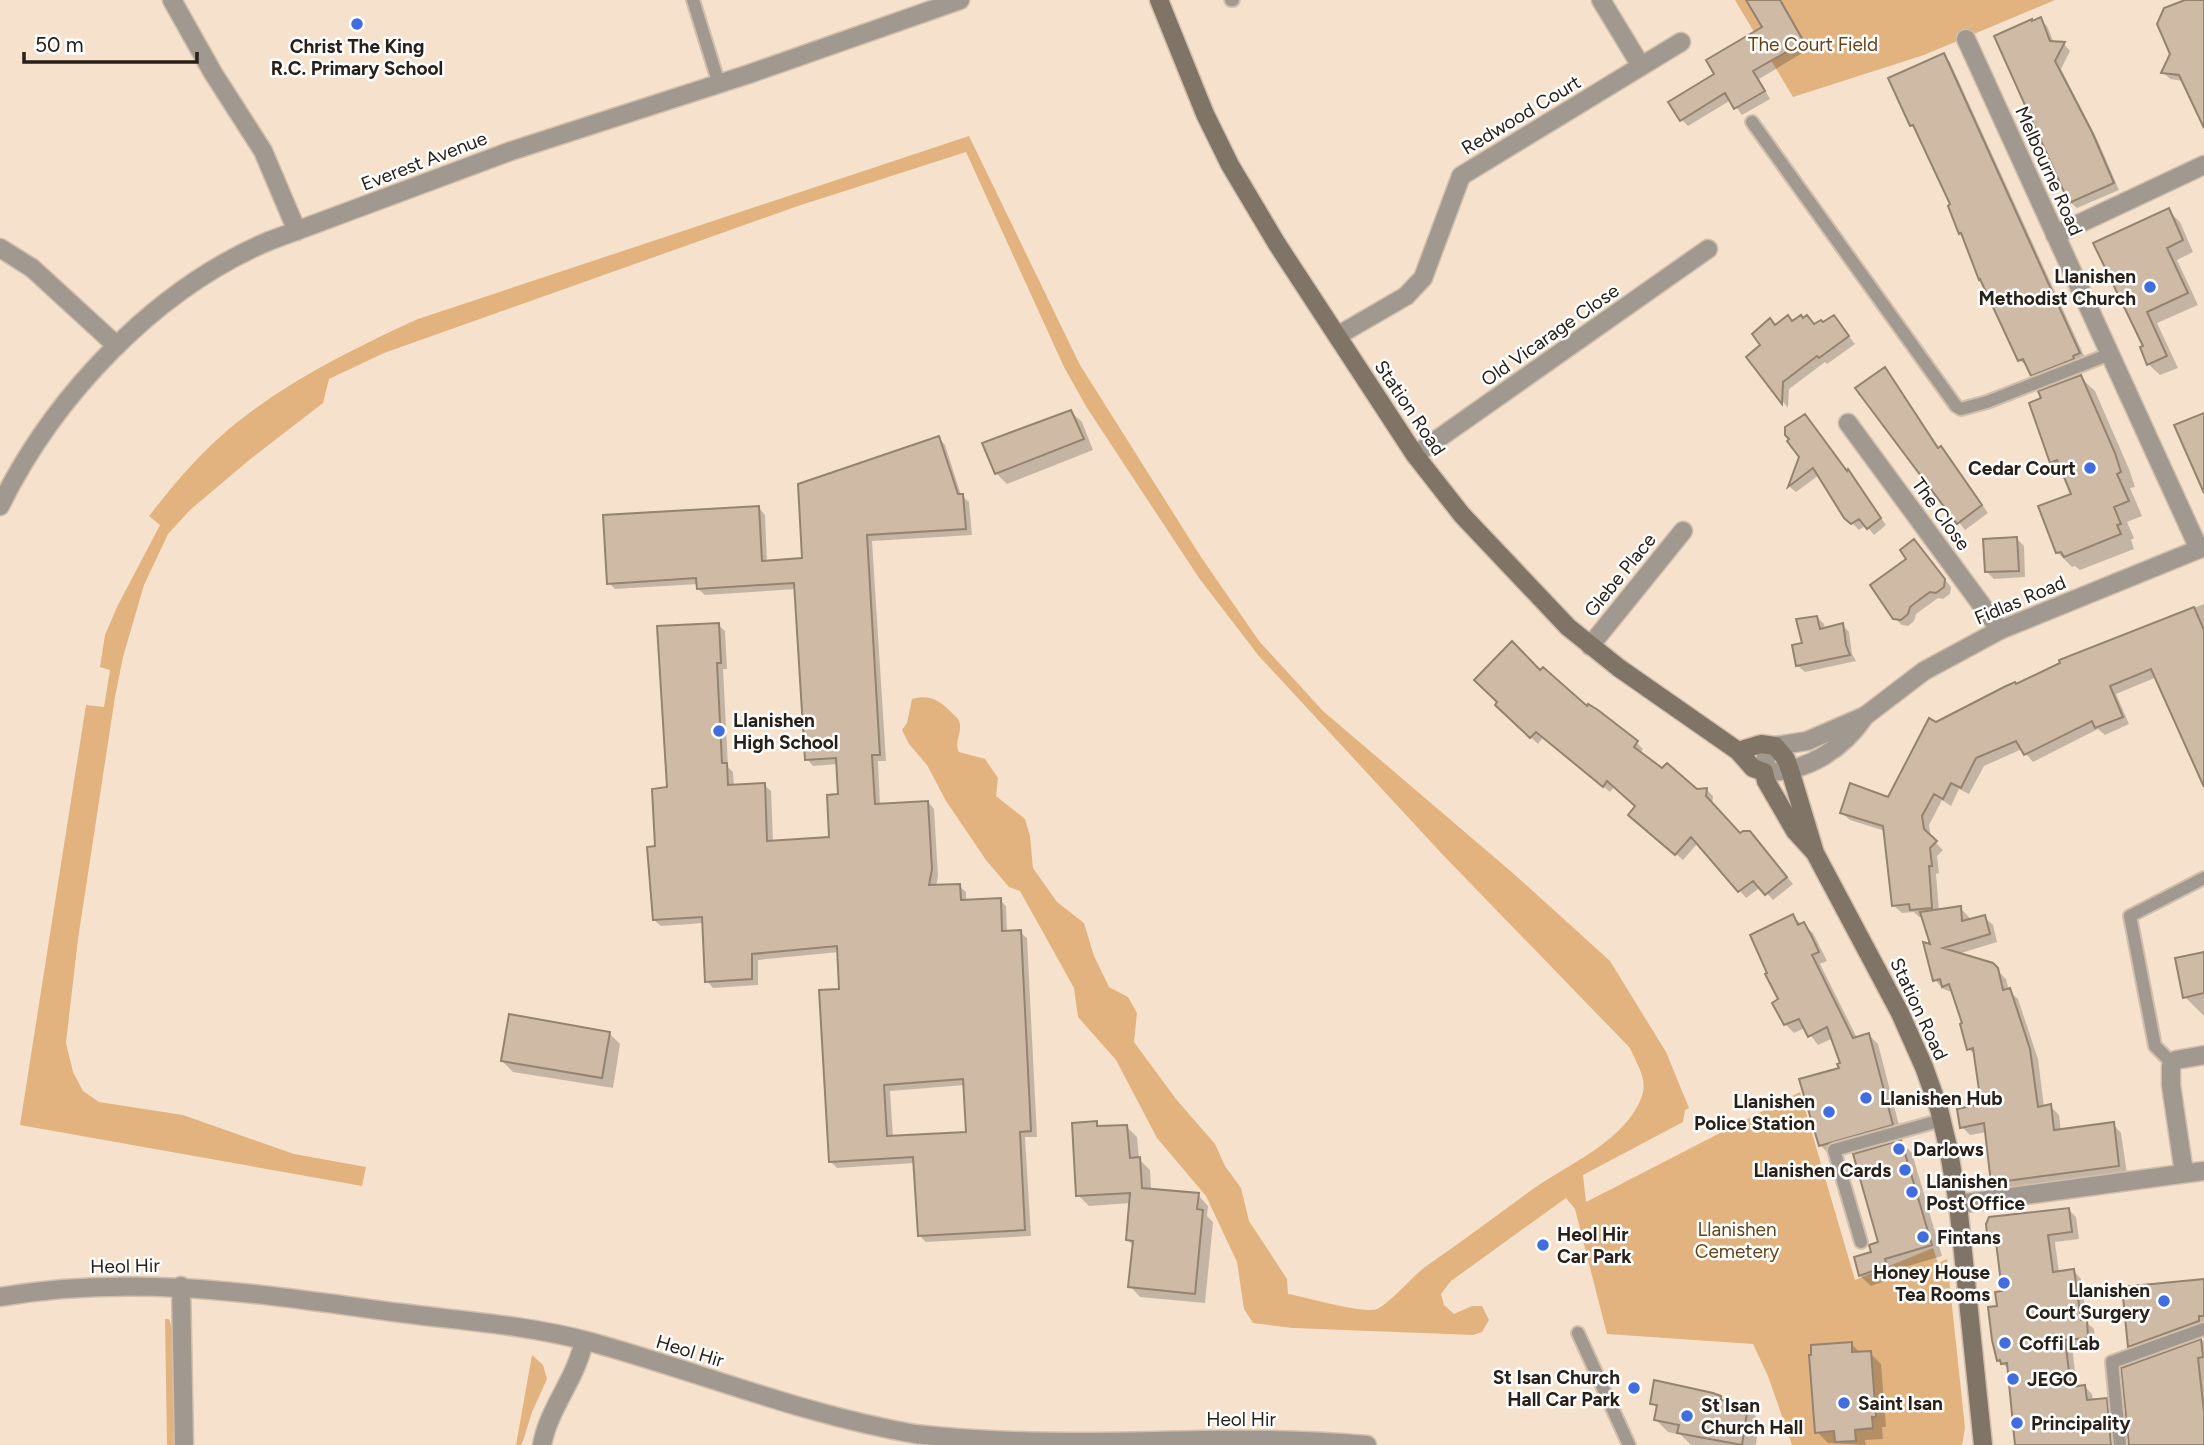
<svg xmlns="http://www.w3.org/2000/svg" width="2204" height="1445" font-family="Figtree,sans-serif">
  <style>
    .green { fill: #e2b37f }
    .shadow { fill: #0003; fill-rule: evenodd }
    .building { fill: #cebaa5; stroke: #95826f; stroke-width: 2; fill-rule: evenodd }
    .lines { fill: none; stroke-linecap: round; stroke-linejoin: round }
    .service-casing { stroke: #d1bfac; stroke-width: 16 }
    .minor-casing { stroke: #d1bfac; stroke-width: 21 }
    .tertiary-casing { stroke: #d1bfac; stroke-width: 21 }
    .secondary-casing { stroke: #d1bfac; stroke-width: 21 }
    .service { stroke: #a19990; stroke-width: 12 }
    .minor { stroke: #a19990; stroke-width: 18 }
    .tertiary { stroke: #a19990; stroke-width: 18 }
    .secondary { stroke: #807467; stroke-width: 18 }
    .poi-dot { fill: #426ddf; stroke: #fff; stroke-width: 2.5 }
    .labels { text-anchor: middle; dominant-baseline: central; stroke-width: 5; stroke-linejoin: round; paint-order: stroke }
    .park-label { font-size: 19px; fill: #634219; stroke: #fff }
    .poi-label { font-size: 19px; font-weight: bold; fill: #282018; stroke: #fff; text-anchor: start }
    .street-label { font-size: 19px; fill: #282018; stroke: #fff }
  </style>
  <rect width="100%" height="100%" fill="#f6e2cc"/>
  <!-- green -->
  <path class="green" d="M1735 0H2055L1924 55 1793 97Z
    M969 136 1080 365 1201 557 1259 641 1323 711 1514 874 1610 961 1666 1052 1689 1108 1685 1110 1683 1122 1583 1175 1586 1202 1800 1092 1855 1280 1933 1248 1938 1263 1947 1259 1965 1428 1962 1445H1792L1768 1376 1753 1344 1607 1334 1575 1209 1566 1198 1451 1281 1441 1294 1444 1305 1454 1314 1472 1306H1482L1489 1320 1482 1332 1473 1335 1293 1328 1253 1323 1244 1309 1237 1262 1206 1196 1157 1138 1116 1060 1078 1017 1074 988 1020 891 1009 887 986 860 946 801 927 765 909 744 902 730 907 723 912 699C929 694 939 700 951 712 955 716 960 719 960 725 961 735 954 742 959 752L985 759 998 778 996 796 1025 819 1030 836 1033 868 1057 902 1084 923 1094 956 1109 987 1128 997 1137 1013 1134 1042 1176 1099 1215 1144 1225 1166 1241 1188 1249 1221 1287 1279 1288 1294C1307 1297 1361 1314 1377 1309 1389 1304 1412 1277 1425 1267 1462 1242 1497 1215 1533 1189 1567 1165 1616 1145 1637 1107 1651 1083 1640 1071 1630 1048L1443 855 1258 655 1199 578 1087 408 1064 367 966 152 798 206 384 353 329 379 323 403 248 461 190 510 168 534 144 585 123 657 115 697 78 939 66 1043 73 1072 83 1091 99 1102 183 1115 294 1154 366 1167 362 1186 20 1125 86 705 104 707 110 670 100 667 105 635 117 607 160 525 149 516C171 488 194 460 221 436 279 385 348 351 418 319Z
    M165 1319H169L174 1334 176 1445H167Z
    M532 1355 543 1365 547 1379 532 1412 523 1441 521 1445H516Z"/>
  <!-- shadow -->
  <path class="shadow" d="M1748 0H1781L1809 49 1759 79 1770 99 1742 115 1731 100 1688 126 1682 120 1716 74 1764 28Z
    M2190 0H2204V128L2184 81 2170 79 2163 72Z
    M2040 20 2047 26 2054 43 2064 44 2070 51 2061 69 2098 141 2119 190 2077 208 2070 202Z
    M1944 55 1950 62 2086 360 2039 381 2028 366 2019 360 1964 237 1961 233 1950 206 1952 205 1919 133 1911 125Z
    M2169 211 2180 222 2193 252 2177 260 2198 305 2157 323 2178 368 2160 375 2148 364 2145 347 2095 244Z
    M1804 319 1815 326 1840 325 1855 344 1827 364 1825 362 1789 389 1788 408 1749 357 1762 345 1776 326Z
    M1891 376 1939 449 1941 448 1948 455 1988 513 1965 530 1858 389Z
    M2080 377 2095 391 2129 469 2135 487 2130 488 2142 516 2127 522 2134 538 2131 540 2134 549 2080 570 2075 566 2072 567 2057 552 2073 495 2065 475 2052 462Z
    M1071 412 1082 422 1093 450 1007 484 996 473Z
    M939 438 945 445 961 495 969 502 972 535 872 541 886 761H878L880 805 928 802 934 809 938 876 936 887 959 886 966 892V901L1000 900 1006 906 1007 932H1020L1027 938 1037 1137H1025L1031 1236 926 1242 919 1235 915 1163 837 1168 831 1162 841 991 839 952 758 960V985L713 988 707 981 704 923 661 926 654 920 657 848 669 789 718 625 725 631 727 669H723L728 767 733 772 734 786 764 785 771 791 773 842 830 838 839 796 838 764 813 766 807 759 797 589 705 595 698 589V584L615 589 609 583 759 508 765 515 767 563 804 560ZM965 1085 968 1134 893 1137 890 1091Z
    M1801 457 1848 472 1886 525 1874 535 1866 525 1859 530 1846 517 1819 475 1796 492 1790 487Z
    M2017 539 2024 546 2025 577 1994 579 1987 572Z
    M1920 549 1951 587 1950 594 1943 599 1938 598 1916 614 1914 621 1908 626 1902 625 1894 618 1908 560Z
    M2204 604V765L2157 677 2116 694 2129 724 2105 735 2098 729 2033 762 2022 749 1984 766 1969 794 1959 789 1951 806 1942 800 1929 825 1931 838 1943 850 1937 856 1939 873 1936 874 1939 911 1960 908 1969 917V921L1984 917 1993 925 1997 942 1958 954 1992 965 2006 979 2009 991 2018 999 2038 1059 2044 1107 2050 1106 2059 1115 2061 1131 2113 1124 2121 1133 2127 1174 2001 1191 1993 1182 1987 1132 1970 1135 1962 1127 1983 1105 1976 1056 1969 1049 1962 1025 1964 1024 1954 993 1943 989 1935 980 1933 946 1923 917H1919L1914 912 1902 913 1894 906 1885 831 1850 820 1842 813 1889 800 1936 724 2062 664 2061 661Z
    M1817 617 1824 624 1825 629 1843 625 1849 632 1852 654 1856 661 1805 672 1798 666 1804 644Z
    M1540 673 1587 709 1636 742 1643 749 1640 754 1697 791 1706 789 1713 796 1712 805 1740 836 1757 840 1793 884 1773 900 1761 887 1746 898 1698 843 1683 860 1646 829 1637 806 1615 786 1610 792 1543 737 1538 744 1497 705Z
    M1793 917 1813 933 1827 961 1820 964 1857 1038 1869 1035 1878 1044 1901 1133 1829 1154 1820 1145 1842 1064 1833 1038 1818 1045 1805 1028 1794 1033 1785 1024 1781 1000Z
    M2204 953V1016L2185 997Z
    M609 1033 620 1044 613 1088 513 1072 502 1061Z
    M1096 1122 1101 1128 1126 1126 1137 1137 1139 1159 1150 1170 1151 1191 1198 1195 1208 1206 1207 1216 1213 1222 1205 1303 1140 1297 1130 1286 1134 1246 1128 1240 1131 1203 1089 1206 1078 1195Z
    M1901 1142 1912 1153 1942 1256 1895 1270 1897 1277 1871 1286 1860 1276 1856 1258 1873 1253 1881 1244Z
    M2069 1210 2076 1217 2079 1239 2055 1242 2059 1273 2074 1271 2081 1279 2087 1323 2094 1329 2095 1345 2072 1346 2077 1388 2085 1387 2092 1394 2093 1401 2106 1400 2113 1407 2117 1445H2017L2009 1369 1998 1360 1999 1308 2004 1293 1998 1249 1989 1241Z
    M2204 1280V1329L2137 1353 2130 1346Z
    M2204 1340V1445H2130L2123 1369Z
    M1851 1344 1861 1353H1870L1881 1364 1886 1427H1882L1883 1439 1865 1440 1866 1445 1828 1443 1817 1432Z
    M1720 1398 1725 1403 1747 1407 1759 1420 1756 1445H1691L1681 1435 1668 1432 1656 1420 1658 1409 1652 1403Z"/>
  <!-- building -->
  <path class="building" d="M1746 0H1780L1804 42 1753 71 1765 91 1734 109 1725 93 1680 121 1668 102 1714 74 1706 60 1762 27Z
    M2185 0H2204V128L2179 75 2161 73 2170 54 2157 24 2164 8Z
    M2041 17 2050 41 2065 42 2055 61 2092 132 2114 183 2069 203 1994 36 2032 19V21Z
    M1944 53 2080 353 2073 356 2074 359 2031 376 2023 359 2018 361 1980 279 1979 280 1961 233 1959 234 1948 206 1950 204 1913 125 1910 126 1888 78Z
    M2169 208 2183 240 2167 248 2188 293 2147 312 2167 356 2147 365 2140 347 2143 346 2093 243Z
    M1788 315 1792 321 1801 315 1803 318 1807 315 1814 324 1821 320 1823 322 1834 315 1849 336 1819 358 1817 356 1783 382 1782 404 1746 357 1760 345 1752 334 1770 318 1775 325Z
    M1885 367 1938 448 1941 446 1982 505 1957 524 1855 388Z
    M2081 375 2115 453 2121 472 2117 474 2129 501 2114 507 2121 524 2117 525 2121 534 2064 557 2061 552 2056 553 2038 506 2071 494 2057 460 2050 463 2029 403 2041 398 2038 391Z
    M1071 410 1084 439 995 474 982 443Z
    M2204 413V493L2174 425Z
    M1805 414 1847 471 1848 469 1881 518 1867 529 1859 519 1851 524 1844 518 1813 468 1788 487 1799 457 1787 441 1789 439 1785 435V427Z
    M939 436 958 494H963L966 529 867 535 880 755H872L875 804 928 801 932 869 929 885 960 884 961 900 1001 898 1002 931 1021 930 1031 1131 1020 1132 1025 1230 918 1236 913 1157 829 1162 819 990 839 989 837 946 752 954V979L705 982 702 917 653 920 647 847 655 846 652 789 667 787 657 626 719 623 721 663H717L722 763H727L728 785 765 783 767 841 829 837 827 795 838 794 836 758 805 760 794 583 697 589 696 578 607 584 603 515 759 506 762 561 802 558 798 484ZM963 1079 966 1132 887 1136 884 1085Z
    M2017 537 2019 571 1985 572 1983 539Z
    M1914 539 1945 579 1944 587 1936 593 1930 592 1919 600 1910 607 1908 614 1901 620 1893 619 1870 585 1906 559 1900 550Z
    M2194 607 2204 630V787L2151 669 2110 686 2123 717 2095 728 2092 721 2024 755 2016 741 1976 758 1961 788 1951 783 1943 799 1934 794 1922 816 1924 829 1937 841 1930 848 1932 866H1929L1932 908 1910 910 1909 904 1892 906 1883 826 1840 813 1850 783 1888 797 1929 718 1936 722 2006 686 2015 682 2016 684 2060 663 2059 660Z
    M1817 616 1820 629 1843 623 1846 645 1850 655 1796 666 1792 645 1802 643 1796 619Z
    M1512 641 1540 670 1543 667 1587 706 1588 704 1598 710 1638 741 1634 747 1662 768 1667 763 1697 789 1707 788 1706 796 1740 833 1743 831H1750L1787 877 1765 895 1753 881 1738 892 1691 837 1675 855 1628 815 1635 806 1607 781 1603 787 1536 732 1530 738 1495 705 1497 702 1474 680Z
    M1961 906 1962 921 1985 915 1990 934 1943 948 1993 963 1998 968 2003 990 2010 988 2030 1049 2038 1107 2051 1104 2054 1130 2114 1122 2119 1166 1991 1183 1984 1123 1960 1128 1957 1109 1981 1104 1973 1048 1967 1050 1960 1024 1962 1023 1949 984 1942 987 1940 979 1933 981 1923 942 1930 944 1920 912Z
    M1793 914 1798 925 1804 922 1812 937 1819 952 1812 955 1853 1038 1869 1033 1893 1125 1819 1146 1799 1079 1839 1068 1837 1064 1840 1063 1827 1027 1808 1037 1799 1019 1784 1025 1772 1003 1778 999 1765 974 1767 973 1750 935Z
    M2204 952V993L2183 998 2175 958Z
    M509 1014 610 1032 602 1078 501 1061Z
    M1097 1121V1126L1127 1125 1130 1158 1140 1157 1142 1188 1199 1193 1197 1209 1203 1210 1195 1294 1128 1287 1133 1241 1126 1240 1130 1193 1076 1196 1072 1123Z
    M1901 1140 1932 1245 1885 1259 1887 1266 1859 1276 1854 1257 1871 1252 1869 1245 1878 1242 1853 1154Z
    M2069 1208 2072 1232 2048 1235 2053 1272 2074 1269 2081 1320H2087L2088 1338 2065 1340 2071 1387 2085 1385 2087 1400 2107 1398 2111 1445H2015L2007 1363 2001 1364 2000 1360 1997 1361 1992 1340 1988 1307 1997 1306 1995 1292 2002 1291 1996 1242H1988L1986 1224 1989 1217Z
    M2204 1279V1316H2199V1321L2128 1347 2122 1287Z
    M2201 1339 2203 1357 2198 1358 2204 1412V1445H2129L2121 1368Z
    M1852 1342V1352L1871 1351 1876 1417H1872L1873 1428 1855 1430 1856 1441 1835 1442 1834 1431 1815 1433 1809 1355H1811V1345Z
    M1654 1380 1713 1393 1721 1396V1400L1748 1406 1742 1445 1677 1433 1679 1425 1654 1420 1657 1405 1650 1404Z"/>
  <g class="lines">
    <defs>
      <path id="service" d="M693 0 719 84
        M1231 0H1233
        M1752 122 1956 406 1961 409 1987 402 2110 354
        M2172 1063 2155 1046 2130 916 2204 878
        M1861 1242 1834 1150 1942 1120
        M1578 1333 1629 1445
        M2120 1445 2112 1362 2204 1329"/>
      <path id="minor" d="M172 0 213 73 263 151 297 231
        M1601 0 1641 66
        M1966 39 2199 549
        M2055 235 2204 165
        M0 248 32 268 117 346
        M1337 336 1406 296 1423 278 1461 176 1681 42
        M1848 423 2000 630
        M1415 455 1708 249
        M0 506C54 396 155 289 269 241L511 151 749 74 960 0
        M1590 646 1683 531
        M2184 1173 2171 1085V1066L2176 1060 2204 1055
        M1958 1204 2204 1171
        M181 1286 184 1445"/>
      <path id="tertiary" d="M1865 716C1842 750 1806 773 1764 772L1766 757 1775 746 1807 741 1865 716 1924 671 2000 630 2204 547
        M0 1297C138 1273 265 1295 401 1313 463 1321 527 1325 587 1341 697 1371 803 1415 915 1434 1009 1445 1105 1442 1200 1440 1256 1439 1311 1440 1367 1445
        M542 1445C549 1407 577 1378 584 1340"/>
      <path id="secondary" d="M1159 0 1205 114 1230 165 1277 244 1415 455 1462 515 1568 627 1619 668 1738 751 1753 768 1764 772 1766 781 1795 831 1815 853
        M1738 751 1761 744 1775 746 1786 759 1790 770 1815 853 1900 1013 1924 1067 1939 1109 1948 1147 1958 1204 1983 1445"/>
    </defs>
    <!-- service casing -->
    <use href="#service" class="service-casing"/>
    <!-- minor casing -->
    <use href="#minor" class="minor-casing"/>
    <!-- tertiary casing -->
    <use href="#tertiary" class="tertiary-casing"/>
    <!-- secondary casing -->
    <use href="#secondary" class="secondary-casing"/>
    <!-- service -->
    <use href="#service" class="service"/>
    <!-- minor -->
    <use href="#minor" class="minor"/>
    <!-- tertiary -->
    <use href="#tertiary" class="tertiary"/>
    <!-- secondary -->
    <use href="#secondary" class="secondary"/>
  </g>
  <!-- markers -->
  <g class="poi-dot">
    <circle cx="357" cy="24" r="7"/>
    <circle cx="2150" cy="287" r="7"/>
    <circle cx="2090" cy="468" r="7"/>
    <circle cx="719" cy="731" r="7"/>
    <circle cx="1866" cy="1098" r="7"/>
    <circle cx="1829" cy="1112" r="7"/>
    <circle cx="1899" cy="1149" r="7"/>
    <circle cx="1905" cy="1170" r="7"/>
    <circle cx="1912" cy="1192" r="7"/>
    <circle cx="1923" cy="1237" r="7"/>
    <circle cx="1543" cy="1245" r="7"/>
    <circle cx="2004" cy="1283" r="7"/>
    <circle cx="2164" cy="1301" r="7"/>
    <circle cx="2005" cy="1343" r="7"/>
    <circle cx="2013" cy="1379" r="7"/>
    <circle cx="1634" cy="1388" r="7"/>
    <circle cx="1844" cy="1403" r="7"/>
    <circle cx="1687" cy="1416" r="7"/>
    <circle cx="2017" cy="1423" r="7"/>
  </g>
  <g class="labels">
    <!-- park labels -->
    <g class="park-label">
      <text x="1813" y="44">The Court Field</text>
      <text x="1737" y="1229">Llanishen<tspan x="1737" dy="22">Cemetery</tspan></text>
    </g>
    <!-- poi labels -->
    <g class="poi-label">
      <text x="357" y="46" text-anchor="middle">Christ The King<tspan x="357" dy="22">R.C. Primary School</tspan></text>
      <text x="2136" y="276" text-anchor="end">Llanishen<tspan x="2136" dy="22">Methodist Church</tspan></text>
      <text x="2076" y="468" text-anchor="end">Cedar Court</text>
      <text x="733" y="720">Llanishen<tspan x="733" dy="22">High School</tspan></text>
      <text x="1880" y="1098">Llanishen Hub</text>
      <text x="1815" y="1101" text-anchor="end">Llanishen<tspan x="1815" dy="22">Police Station</tspan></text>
      <text x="1913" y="1149">Darlows</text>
      <text x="1891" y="1170" text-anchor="end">Llanishen Cards</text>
      <text x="1926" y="1181">Llanishen<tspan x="1926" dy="22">Post Office</tspan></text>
      <text x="1557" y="1234">Heol Hir<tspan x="1557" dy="22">Car Park</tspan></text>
      <text x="1937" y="1237">Fintans</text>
      <text x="1990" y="1272" text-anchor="end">Honey House<tspan x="1990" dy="22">Tea Rooms</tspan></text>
      <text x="2150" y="1290" text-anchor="end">Llanishen<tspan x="2150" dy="22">Court Surgery</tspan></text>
      <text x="2019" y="1343">Coffi Lab</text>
      <text x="1620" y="1377" text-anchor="end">St Isan Church<tspan x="1620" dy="22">Hall Car Park</tspan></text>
      <text x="2027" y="1379">JEGO</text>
      <text x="1858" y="1403">Saint Isan</text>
      <text x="1701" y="1405">St Isan<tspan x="1701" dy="22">Church Hall</tspan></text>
      <text x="2031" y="1423">Principality</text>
    </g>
    <!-- street labels -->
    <g class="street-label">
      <text transform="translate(1521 115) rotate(-31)">Redwood Court</text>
      <text transform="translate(424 161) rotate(-21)">Everest Avenue</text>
      <text transform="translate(2049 171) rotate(66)">Melbourne Road</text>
      <text transform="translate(1550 335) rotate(-35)">Old Vicarage Close</text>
      <text transform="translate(1410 408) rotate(56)">Station Road</text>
      <text transform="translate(1941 514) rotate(54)">The Close</text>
      <text transform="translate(1620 575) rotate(-51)">Glebe Place</text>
      <text transform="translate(2020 600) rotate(-23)">Fidlas Road</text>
      <text transform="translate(1919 1009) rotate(65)">Station Road</text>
      <text transform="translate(125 1266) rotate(-1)">Heol Hir</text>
      <text transform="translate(690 1351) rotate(17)">Heol Hir</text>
      <text x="1241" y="1419">Heol Hir</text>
    </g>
  </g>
  <!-- scale -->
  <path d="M24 52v10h173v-10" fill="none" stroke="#282018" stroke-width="3.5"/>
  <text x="35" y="52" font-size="21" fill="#282018" stroke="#ffffff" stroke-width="5" paint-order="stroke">50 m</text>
</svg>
